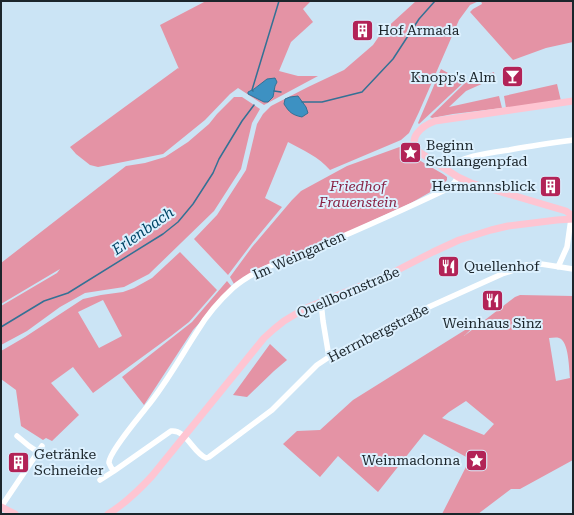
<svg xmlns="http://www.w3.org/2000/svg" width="574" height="515" font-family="'Roboto Serif',serif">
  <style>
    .green { fill: #e493a5; fill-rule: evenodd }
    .water { fill: #3d91c2; stroke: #337195 }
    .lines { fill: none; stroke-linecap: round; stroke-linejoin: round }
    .stream { stroke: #337195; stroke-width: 1.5 }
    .minor { stroke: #fff; stroke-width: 5.5 }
    .major { stroke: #fec5d2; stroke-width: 7 }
    .labels { text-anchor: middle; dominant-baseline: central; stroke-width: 4; stroke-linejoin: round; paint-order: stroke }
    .poi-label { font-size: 14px; fill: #1b252b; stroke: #dcf0fe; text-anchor: start }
    .park-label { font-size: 14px; font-style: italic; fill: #892345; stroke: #dcf0fe }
    .street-label { font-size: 14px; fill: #1b252b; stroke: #dcf0fe }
    .water-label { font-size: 15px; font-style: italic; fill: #004566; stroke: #dcf0fe }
  </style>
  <rect width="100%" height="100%" fill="#cbe4f5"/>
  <!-- green -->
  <path class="green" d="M206 1H311L303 9 313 22 291 42 279 71 298 76H318L264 105 238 88 230 94 205 120 163 154 98 167 90 165 76 154 70 147 178 68 179 69 160 25ZM277 82 275 86 273 97 268 102C259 101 256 97 251 90L254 89 258 86Z
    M416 1H479L470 5 459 20 419 112 409 133 401 140 330 170C319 157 303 150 288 142L265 198 282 207 253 242 228 275 194 239 217 215 246 170 257 124 263 114 271 106 308 87 344 70 373 45 382 32Z
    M481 1H573V42L546 48 513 60 470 12 473 9 482 4Z
    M441 69 464 82 419 124 418 123Z
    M494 72 495 78 466 91 449 107 499 96 502 108 453 114 432 118 430 117 465 83Z
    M557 84 561 101 506 108 504 96Z
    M234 97H242L260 109 252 123 241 169 214 211 149 274 124 287 85 293 60 307 27 331 1 345V306L57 273 60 269 1 304V263L126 166 145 163 165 157 188 142 209 124 217 114Z
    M405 145 408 153 412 156 443 174 447 177V180L441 186 411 203 234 284 230 277 252 247 292 200 301 191 347 166Z
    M180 252 217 290 189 322 171 336 93 393 73 367 51 383 79 415 52 441 46 438 43 440 21 426 16 390 1 379V351L25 337 83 299 101 295 123 292 134 288 152 278ZM103 300 122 336 99 348 78 312Z
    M227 281 232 287 193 330 144 405 122 377 192 322Z
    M520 295 573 296V460L520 489H511L478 514H442L470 459 424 434 378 492 338 456 320 477 283 444 297 431 320 430 353 400 481 320 464 336 515 297ZM549 338C552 338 556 337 559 338 569 341 569 369 570 378L556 381ZM466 401 494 424 484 435 442 418 449 412Z
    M270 344 287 360 274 371 247 397 233 395Z"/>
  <!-- water -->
  <path class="water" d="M275 78 277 82 275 86 273 97 268 102H264L248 94V92L254 89 267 79Z
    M298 96 306 107 308 113 302 117C292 115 289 112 284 104L285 99 290 97Z"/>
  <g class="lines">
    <!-- stream -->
    <path class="stream" d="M253 91 252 90 279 1
      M274 91 281 92
      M302 102H322L362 92 393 59 419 19 435 1
      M1 327 44 301 68 293 163 234 178 222 193 204 213 173 219 159 242 121 254 105"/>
    <!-- minor -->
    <path class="minor" d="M445 169C462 156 488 153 509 150 530 146 552 143 573 140
      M458 177 454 183 445 190C403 210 360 229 318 247 289 260 257 267 233 288 220 300 207 315 198 330 181 356 166 384 146 408 139 417 108 454 109 463 110 466 112 469 114 471L171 431C186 429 193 453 206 458L209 457 272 410 317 365 329 357 387 327 431 306 502 274 517 269 526 265 541 264 573 269
      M558 267 567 247 571 219
      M321 302 323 321 329 357
      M17 436 29 446 38 452
      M100 480 114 471
      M1 507 42 446"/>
    <!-- major -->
    <path class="major" d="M571 219 570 214 566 211 471 183 458 177 419 152C406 138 422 126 435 121L573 101
      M1 507 15 514
      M108 514C125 504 139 490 152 476L264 338 274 329 284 321 304 309 321 302 388 275 433 252 459 240 491 230 508 226 557 220 573 219"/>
  </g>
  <!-- icons -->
  <defs>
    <symbol id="building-square" viewBox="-11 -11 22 22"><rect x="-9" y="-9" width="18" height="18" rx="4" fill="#b22357" stroke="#dcf0fe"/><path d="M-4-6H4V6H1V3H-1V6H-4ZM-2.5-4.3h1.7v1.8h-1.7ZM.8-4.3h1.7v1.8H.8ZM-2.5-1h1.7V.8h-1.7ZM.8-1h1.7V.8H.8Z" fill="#fff"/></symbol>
    <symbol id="bar-square" viewBox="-11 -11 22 22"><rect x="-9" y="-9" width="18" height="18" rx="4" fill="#b22357" stroke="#dcf0fe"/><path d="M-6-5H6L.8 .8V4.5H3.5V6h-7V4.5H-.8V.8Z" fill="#fff"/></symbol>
    <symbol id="sight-square" viewBox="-11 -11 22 22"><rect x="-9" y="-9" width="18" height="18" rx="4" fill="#b22357" stroke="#dcf0fe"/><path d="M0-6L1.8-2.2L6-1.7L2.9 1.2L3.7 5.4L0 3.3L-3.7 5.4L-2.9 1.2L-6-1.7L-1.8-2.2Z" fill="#fff"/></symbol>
    <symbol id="restaurant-square" viewBox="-11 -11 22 22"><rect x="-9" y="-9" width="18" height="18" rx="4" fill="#b22357" stroke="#dcf0fe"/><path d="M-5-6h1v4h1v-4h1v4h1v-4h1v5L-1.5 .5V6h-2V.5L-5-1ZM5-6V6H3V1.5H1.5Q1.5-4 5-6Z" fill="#fff"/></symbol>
  </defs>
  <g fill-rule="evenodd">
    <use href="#building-square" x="350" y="18" width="25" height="25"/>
    <use href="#bar-square" x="500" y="64" width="25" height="25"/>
    <use href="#sight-square" x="398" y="140" width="25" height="25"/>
    <use href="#building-square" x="538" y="174" width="25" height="25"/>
    <use href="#restaurant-square" x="436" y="254" width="25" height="25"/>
    <use href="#restaurant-square" x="480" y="288" width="25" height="25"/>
    <use href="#sight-square" x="464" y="448" width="25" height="25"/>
    <use href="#building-square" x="6" y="450" width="25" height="25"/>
  </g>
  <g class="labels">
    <!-- poi labels -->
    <g class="poi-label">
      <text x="378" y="30">Hof Armada</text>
      <text x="496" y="77" text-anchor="end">Knopp's Alm</text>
      <text x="426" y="145">Beginn<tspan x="426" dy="16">Schlangenpfad</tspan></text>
      <text x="536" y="186" text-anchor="end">Hermannsblick</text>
      <text x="464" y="266">Quellenhof</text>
      <text x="492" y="323" text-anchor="middle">Weinhaus Sinz</text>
      <text x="34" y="454">Getränke<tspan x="34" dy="16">Schneider</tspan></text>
      <text x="460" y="460" text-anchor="end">Weinmadonna</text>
    </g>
    <!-- park labels -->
    <g class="park-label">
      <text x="358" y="186">Friedhof<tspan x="358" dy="16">Frauenstein</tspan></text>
    </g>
    <!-- street labels -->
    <g class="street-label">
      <text transform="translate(299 255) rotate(-24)">Im Weingarten</text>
      <text transform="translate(348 292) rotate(-23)">Quellbornstraße</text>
      <text transform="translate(378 333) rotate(-27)">Herrnbergstraße</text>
    </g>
    <!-- water labels -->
    <g class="water-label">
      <text transform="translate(143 231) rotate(-35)">Erlenbach</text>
    </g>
  </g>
  <!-- border -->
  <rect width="574" height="515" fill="none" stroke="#1b252b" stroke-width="4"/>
</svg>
